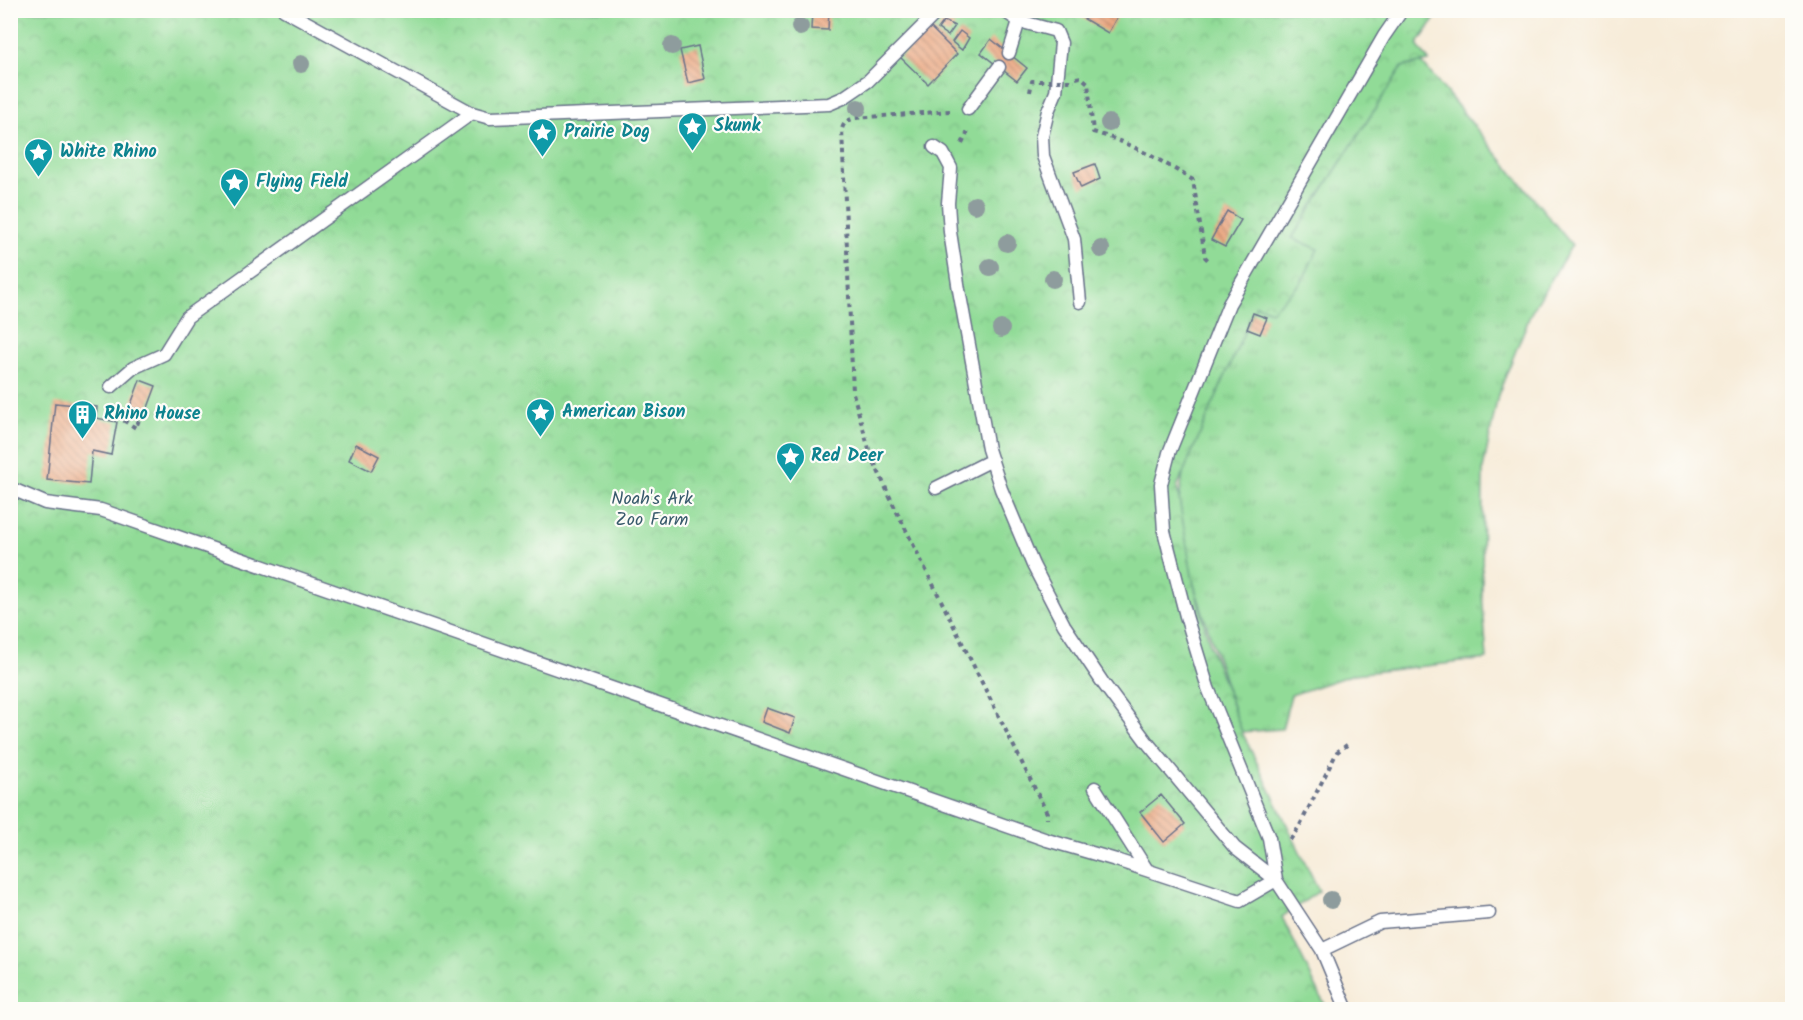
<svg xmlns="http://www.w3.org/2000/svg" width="1803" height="1020" font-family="Kalam,sans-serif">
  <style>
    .grass { fill: url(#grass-tufts); stroke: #56857a; stroke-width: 1.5 }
    .park { fill: url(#park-crowns); stroke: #56857a; stroke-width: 1.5 }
    .building { fill: url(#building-back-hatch) }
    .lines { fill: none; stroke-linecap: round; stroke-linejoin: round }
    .lane-casing { stroke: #687189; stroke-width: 15 }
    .path { stroke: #687189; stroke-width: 4; stroke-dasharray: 4.5 4.5; stroke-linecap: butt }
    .lane { stroke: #fff; stroke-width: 12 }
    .path-bridge { stroke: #687189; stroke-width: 4; stroke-dasharray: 4.5 4.5; stroke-linecap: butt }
    .tree { fill: #8e9c9d }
    .labels { text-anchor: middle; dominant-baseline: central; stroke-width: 4.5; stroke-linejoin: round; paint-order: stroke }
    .culture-label { font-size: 18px; font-weight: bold; fill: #0d838f; stroke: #fdfcf7; text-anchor: start }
    .park-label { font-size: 18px; fill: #385a6c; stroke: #fdfcf7 }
  </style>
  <defs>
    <pattern id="grass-tufts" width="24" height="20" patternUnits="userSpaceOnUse" patternTransform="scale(1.5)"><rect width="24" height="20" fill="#91db97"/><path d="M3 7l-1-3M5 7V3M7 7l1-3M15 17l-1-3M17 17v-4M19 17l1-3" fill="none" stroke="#7cbc85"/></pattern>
    <pattern id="park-crowns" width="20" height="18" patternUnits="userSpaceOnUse" patternTransform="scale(1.5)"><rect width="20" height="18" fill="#91db97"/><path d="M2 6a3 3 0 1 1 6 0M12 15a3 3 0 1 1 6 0" fill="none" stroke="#7cbc85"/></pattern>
    <pattern id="building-back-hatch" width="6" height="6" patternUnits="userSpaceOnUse" patternTransform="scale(1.5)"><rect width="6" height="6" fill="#eba983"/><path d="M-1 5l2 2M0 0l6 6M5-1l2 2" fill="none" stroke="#be8a6e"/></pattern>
  </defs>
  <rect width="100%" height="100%" fill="#fdfcf7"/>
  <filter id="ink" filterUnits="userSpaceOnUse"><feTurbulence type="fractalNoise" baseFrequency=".0167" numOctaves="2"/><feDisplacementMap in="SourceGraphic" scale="12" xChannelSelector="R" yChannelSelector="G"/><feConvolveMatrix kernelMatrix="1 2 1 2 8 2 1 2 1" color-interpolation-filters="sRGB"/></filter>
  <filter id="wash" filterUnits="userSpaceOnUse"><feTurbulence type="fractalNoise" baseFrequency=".008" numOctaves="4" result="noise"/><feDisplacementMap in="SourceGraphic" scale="24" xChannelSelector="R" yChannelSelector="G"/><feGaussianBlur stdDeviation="1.35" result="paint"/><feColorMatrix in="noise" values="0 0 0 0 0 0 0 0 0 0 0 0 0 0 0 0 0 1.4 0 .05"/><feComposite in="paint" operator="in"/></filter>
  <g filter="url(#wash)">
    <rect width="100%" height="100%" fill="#f7ecd9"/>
    <!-- grass -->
    <path class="grass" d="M1405 42 1572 245 1531 313 1498 395 1483 469 1482 593 1487 659 1354 674 1291 695 1282 729 1241 732 1193 582 1182 540 1179 501 1183 473 1231 338Z"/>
    <!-- park -->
    <path class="park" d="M10 11H1440L1417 45 1429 61 1402 67 1292 238 1318 249 1301 283 1271 311 1256 305 1177 487 1193 581 1210 645 1242 732 1319 891 1282 917 1327 1009H11Z"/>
    <g id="blocks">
      <!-- building -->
      <path class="building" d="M812 10H829L828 30 811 29Z
        M1082 10H1121L1108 33 1079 16Z
        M944 21 955 26 948 36 938 29Z
        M930 27 957 54 928 84 900 57Z
        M960 31 969 38 962 50 952 42Z
        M991 39 1027 68 1017 81 981 53Z
        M698 46 705 79 688 83 680 50Z
        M1095 164 1100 179 1081 188 1074 172Z
        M1227 211 1241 220 1225 247 1211 240Z
        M1253 313 1267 318 1260 334 1247 329Z
        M140 380 156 386 146 413 130 407Z
        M55 403 97 407 96 418 117 422 111 455 92 451 89 484 47 480Z
        M356 444 379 456 371 471 349 460Z
        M767 708 795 718 790 733 762 722Z
        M1161 795 1185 824 1164 842 1140 812Z"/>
    </g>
  </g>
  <g filter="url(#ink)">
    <use href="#blocks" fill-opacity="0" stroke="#687189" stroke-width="1.5"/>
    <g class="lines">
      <defs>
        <path id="lane" d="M284 10 472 113 490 118 829 104 843 98 868 81 939 10
          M1003 10 1019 21 1056 31 1061 43 1056 92 1048 111 1042 136 1043 156 1074 239 1080 302
          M1009 53 1019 21 1025 10
          M968 109 999 67
          M934 147 943 153 951 168 948 203 950 232 959 290 988 449 1001 489 1033 565 1064 625 1103 683 1146 741 1235 848 1276 880 1322 950 1347 1010
          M111 387 133 368 164 354 187 317 472 113
          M10 488 45 503 101 510 1047 840 1116 860 1240 901 1276 880 1269 838 1208 688 1186 616 1164 531 1161 484 1169 453 1229 304 1384 36 1402 10
          M936 488 992 460
          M1095 788 1147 870
          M1322 950 1380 922 1489 913"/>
      </defs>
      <!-- lane casing -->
      <use href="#lane" class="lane-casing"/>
      <!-- path -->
      <path class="path" d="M1076 78 1081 77 1088 83 1093 132C1131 143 1160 160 1193 180L1205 257 1208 260
        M950 111 855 118C848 120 844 122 842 129L853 393 870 453 893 504 1047 813V819
        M962 144 969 129
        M115 406 118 417 136 428 142 411
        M1290 840 1299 827 1337 752 1347 745"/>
      <!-- lane -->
      <use href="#lane" class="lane"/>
      <!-- path-bridge -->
      <path class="path-bridge" d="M1030 92 1032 81H1075"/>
    </g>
    <!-- trees -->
    <g class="tree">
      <circle cx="800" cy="27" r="9"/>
      <circle cx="672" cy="46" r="9"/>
      <circle cx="301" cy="64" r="9"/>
      <circle cx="858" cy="108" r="9"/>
      <circle cx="1109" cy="123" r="9"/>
      <circle cx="975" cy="205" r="9"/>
      <circle cx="1007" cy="243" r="9"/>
      <circle cx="1101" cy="249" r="9"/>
      <circle cx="990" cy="267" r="9"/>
      <circle cx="1053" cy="279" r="9"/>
      <circle cx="1001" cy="329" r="9"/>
      <circle cx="1331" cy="900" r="9"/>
    </g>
  </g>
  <!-- icons -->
  <defs>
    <symbol id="sight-pin" viewBox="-11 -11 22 30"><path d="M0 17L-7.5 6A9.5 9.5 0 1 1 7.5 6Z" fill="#0f9aa8" stroke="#fdfcf7"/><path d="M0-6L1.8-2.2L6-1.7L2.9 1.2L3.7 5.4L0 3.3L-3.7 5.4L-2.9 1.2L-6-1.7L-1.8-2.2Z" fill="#fff"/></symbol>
    <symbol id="building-pin" viewBox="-11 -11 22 30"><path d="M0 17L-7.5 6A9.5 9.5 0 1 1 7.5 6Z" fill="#0f9aa8" stroke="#fdfcf7"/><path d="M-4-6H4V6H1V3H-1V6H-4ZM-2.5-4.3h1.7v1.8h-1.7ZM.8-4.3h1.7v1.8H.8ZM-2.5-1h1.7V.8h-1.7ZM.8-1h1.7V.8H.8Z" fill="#fff"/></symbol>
  </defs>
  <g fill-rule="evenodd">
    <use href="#sight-pin" x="676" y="110" width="33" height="45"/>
    <use href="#sight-pin" x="526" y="116" width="33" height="45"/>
    <use href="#sight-pin" x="22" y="136" width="33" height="45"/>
    <use href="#sight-pin" x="218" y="166" width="33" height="45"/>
    <use href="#sight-pin" x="524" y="396" width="33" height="45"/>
    <use href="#building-pin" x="66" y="398" width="33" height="45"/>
    <use href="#sight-pin" x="774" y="440" width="33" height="45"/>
  </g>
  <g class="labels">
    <!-- culture labels -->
    <g class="culture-label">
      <text x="714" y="126">Skunk</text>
      <text x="564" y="132">Prairie Dog</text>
      <text x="60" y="152">White Rhino</text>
      <text x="256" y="182">Flying Field</text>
      <text x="562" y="412">American Bison</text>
      <text x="104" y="414">Rhino House</text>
      <text x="811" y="456">Red Deer</text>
    </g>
    <!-- park labels -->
    <g class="park-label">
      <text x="652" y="499">Noah's Ark<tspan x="652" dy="21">Zoo Farm</tspan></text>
    </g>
  </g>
  <!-- margin -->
  <rect width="1803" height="1020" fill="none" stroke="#fdfcf7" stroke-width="36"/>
</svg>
